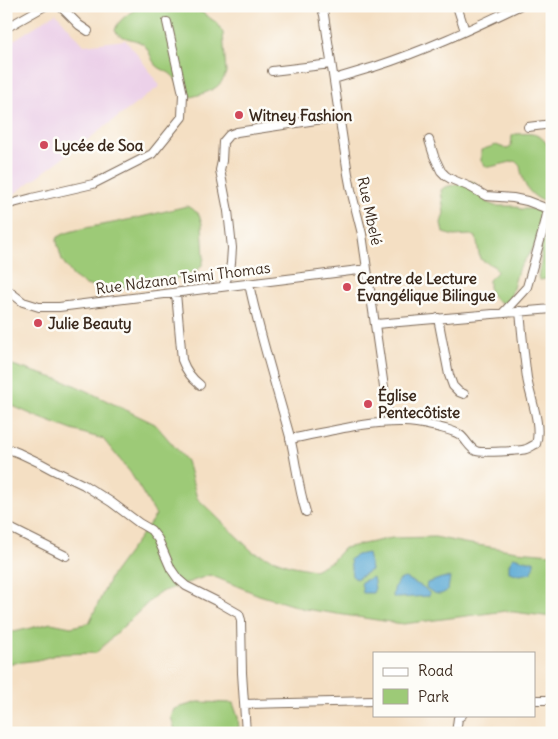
<svg xmlns="http://www.w3.org/2000/svg" width="558" height="739" font-family="Delius,sans-serif">
  <style>
    .built { fill: #ecd1e9 }
    .green { fill: #9dca77; stroke: #6c7a4a }
    .water { fill: #5aa9d4; stroke: #4a6a79 }
    .lines { fill: none; stroke-linecap: round; stroke-linejoin: round }
    .street-casing { stroke: #7c6958; stroke-width: 10 }
    .street { stroke: #fff; stroke-width: 8 }
    .poi-dot { fill: #d1495b; stroke: #fdfcf7; stroke-width: 2 }
    .labels { text-anchor: middle; dominant-baseline: central; stroke-width: 5; stroke-linejoin: round; paint-order: stroke }
    .poi-label { font-size: 15px; font-weight: bold; fill: #3b2a1e; stroke: #fdfcf7; text-anchor: start }
    .street-label { font-size: 15px; fill: #3b2a1e; stroke: #fdfcf7 }
  </style>
  <rect width="100%" height="100%" fill="#fdfcf7"/>
  <filter id="ink" filterUnits="userSpaceOnUse"><feTurbulence type="fractalNoise" baseFrequency=".02" numOctaves="2"/><feDisplacementMap in="SourceGraphic" scale="10" xChannelSelector="R" yChannelSelector="G"/><feConvolveMatrix kernelMatrix="1 2 1 2 8 2 1 2 1" color-interpolation-filters="sRGB"/></filter>
  <filter id="wash" filterUnits="userSpaceOnUse"><feTurbulence type="fractalNoise" baseFrequency=".0096" numOctaves="4" result="noise"/><feDisplacementMap in="SourceGraphic" scale="20" xChannelSelector="R" yChannelSelector="G"/><feGaussianBlur stdDeviation="1.12" result="paint"/><feColorMatrix in="noise" values="0 0 0 0 0 0 0 0 0 0 0 0 0 0 0 0 0 1.4 0 .05"/><feComposite in="paint" operator="in"/></filter>
  <g filter="url(#wash)">
    <rect width="100%" height="100%" fill="#f4dfc3"/>
    <!-- built -->
    <path class="built" d="M56 13 75 35 84 45 125 40 135 51 160 86 6 200V45Z"/>
    <!-- green -->
    <path class="green" d="M140 6H186L203 13 217 23 223 33 226 72C222 89 206 93 191 97 181 94 180 85 174 77 169 71 160 70 155 64 151 59 150 52 146 47 138 37 123 41 115 31 117 20 130 13 140 6Z
      M516 134C521 134 527 133 532 134 542 135 550 145 552 156 553 162 551 169 550 175 550 186 554 187 548 198L541 200C526 192 523 182 520 166L515 161 490 167H486L481 161V150L496 145 507 149 511 147 512 136Z
      M471 181 479 187 486 202 495 206H516L520 209H536L540 211 542 222 540 238 518 270 508 306 496 300 489 291V280L497 272 495 267 480 259 476 237 471 235 454 236 443 233 441 223 444 213 441 190 445 187Z
      M187 206 198 213 200 217 202 224 204 258 202 265 197 271 177 278 128 286 116 289 97 288 86 285 73 276 62 260 57 242V238C67 229 107 225 122 221 144 217 165 211 187 206Z
      M552 230V278L540 280 538 277 541 262V246L547 231Z
      M6 363 70 383 155 424 187 461 197 498 253 552 289 565 314 570 332 561 344 548 392 538 435 537 464 543 517 551 552 554V617L506 611 403 624 305 609 259 595 210 575 158 593 96 653 59 654 38 660 6 664V630L14 632 51 623 71 627 89 623 111 576 156 515 130 472 103 439 72 430 35 416 6 403Z
      M198 702 233 703 238 717 239 728 222 733H179L175 730 171 717 174 709Z"/>
    <!-- water -->
    <path class="water" d="M368 553 371 570 356 579 352 576 350 559 357 555Z
      M513 557 528 561H534V568L531 573 520 575 509 572V564Z
      M373 577 375 588 373 593H363L361 582Z
      M450 577 448 590C439 597 435 594 426 588L427 583 442 578Z
      M405 578 423 587 430 594 429 596 398 598 393 597C394 588 395 580 405 578Z"/>
  </g>
  <g filter="url(#ink)">
    <g class="lines">
      <defs>
        <path id="street" d="M60 6 79 25 88 31
          M321 6 324 15 348 174 351 190 362 234 367 269 389 422
          M457 6 465 31
          M6 28 45 6
          M272 71 331 64
          M334 79C347 75 361 71 374 67 424 51 471 29 519 6
          M528 127 552 124
          M429 140 434 156 441 171 446 176 451 179 470 187 486 196 513 198 527 201 548 209 545 223
          M6 205 32 198 93 184 152 154 182 117 183 94 167 22
          M249 284C260 336 276 386 290 437 296 462 298 487 306 512
          M223 286 229 274 231 263 232 248 228 211 220 170 222 161 223 142 229 135 237 132 316 120 339 118
          M6 289 23 302 39 307H59L367 269
          M176 293 182 360C186 371 191 378 200 385
          M503 313 527 287 545 223 552 221
          M438 318 449 375 453 386 459 392 464 394
          M376 324 552 309
          M290 439C328 432 366 421 404 422 415 422 453 429 460 435 466 439 469 448 476 451 480 453 522 451 526 449 530 448 533 445 536 444 542 424 530 398 527 378 524 356 522 333 520 311
          M6 448 19 453 40 463 53 470 84 485 111 502 139 523 151 530 158 539 171 569 178 579 186 586 218 602 239 614 241 620 242 673 246 733
          M6 526 66 556
          M534 700H552
          M244 704 374 701
          M456 733 458 718 462 715"/>
      </defs>
      <!-- street casing -->
      <use href="#street" class="street-casing"/>
      <!-- street -->
      <use href="#street" class="street"/>
    </g>
  </g>
  <!-- markers -->
  <g class="poi-dot">
    <circle cx="239" cy="115" r="5"/>
    <circle cx="44" cy="145" r="5"/>
    <circle cx="347" cy="287" r="5"/>
    <circle cx="38" cy="323" r="5"/>
    <circle cx="368" cy="404" r="5"/>
  </g>
  <g class="labels">
    <!-- poi labels -->
    <g class="poi-label">
      <text x="249" y="115">Witney Fashion</text>
      <text x="54" y="145">Lycée de Soa</text>
      <text x="357" y="278">Centre de Lecture<tspan x="357" dy="17">Evangélique Bilingue</tspan></text>
      <text x="48" y="323">Julie Beauty</text>
      <text x="378" y="395">Église<tspan x="378" dy="17">Pentecôtiste</tspan></text>
    </g>
    <!-- street labels -->
    <g class="street-label">
      <text transform="translate(370 211) rotate(78)">Rue Mbelé</text>
      <text transform="translate(183 278) rotate(-7)">Rue Ndzana Tsimi Thomas</text>
    </g>
  </g>
  <!-- margin -->
  <rect width="558" height="739" fill="none" stroke="#fdfcf7" stroke-width="25"/>
  <!-- legend -->
  <rect x="373" y="652" width="162" height="65" fill="#fdfcf7" stroke="#afa8a0"/>
  <rect x="383" y="668" width="25" height="8" fill="#ffffff" stroke="#afa8a0"/>
  <text x="418" y="676" font-size="15" fill="#3b2a1e">Road</text>
  <rect x="383" y="689" width="25" height="15" fill="#9dca77" stroke="#afa8a0"/>
  <text x="418" y="702" font-size="15" fill="#3b2a1e">Park</text>
</svg>
